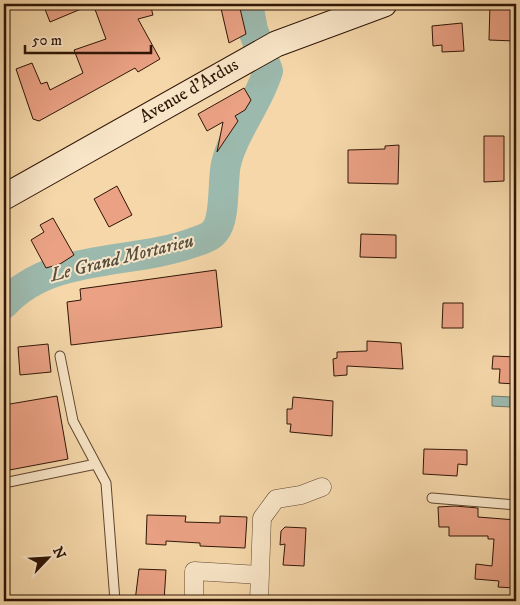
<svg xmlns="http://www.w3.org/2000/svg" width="520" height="605" font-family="'IM FELL DW Pica',serif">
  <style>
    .water { fill: #9cb9ad; stroke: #71786a }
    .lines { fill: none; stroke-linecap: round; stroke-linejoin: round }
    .river { stroke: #9cb9ad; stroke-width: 30 }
    .building { fill: #eaa184; stroke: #301606 }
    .lane-casing { stroke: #61462f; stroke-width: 11 }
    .street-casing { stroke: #61462f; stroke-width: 19 }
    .secondary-casing { stroke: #301606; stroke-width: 27 }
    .lane { stroke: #f8e5c7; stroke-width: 9 }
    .street { stroke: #f8e5c7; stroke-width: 18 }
    .secondary { stroke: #f8e5c7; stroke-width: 25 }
    .labels { text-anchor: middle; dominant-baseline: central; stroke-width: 4; stroke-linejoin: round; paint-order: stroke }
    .street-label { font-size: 18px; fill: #301606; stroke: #f8e5c7 }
    .water-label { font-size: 19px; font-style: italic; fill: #564f40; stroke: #f8e5c7 }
  </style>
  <rect width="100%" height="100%" fill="#f5d7a9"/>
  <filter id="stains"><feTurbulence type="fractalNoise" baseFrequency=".004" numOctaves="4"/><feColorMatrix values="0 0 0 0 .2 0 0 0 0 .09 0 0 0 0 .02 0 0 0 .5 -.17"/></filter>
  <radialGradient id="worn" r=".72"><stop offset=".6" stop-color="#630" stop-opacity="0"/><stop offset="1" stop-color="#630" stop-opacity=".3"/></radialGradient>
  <!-- water -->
  <path class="water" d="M492 396 510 397V407L492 406Z"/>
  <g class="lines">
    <!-- river -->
    <path class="river" d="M4 304C50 253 131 265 192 243 200 240 210 238 215 231 226 218 222 182 226 164 234 131 258 104 268 71L253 30 248 4"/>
  </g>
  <!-- building -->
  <path class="building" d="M43 4H150L153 15 138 19 160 59 138 72 135 68 39 121 33 119 16 69 32 63 41 84 47 82 50 90 83 73 74 50 106 39 93 4 50 22Z
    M220 4H239L246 34 229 43Z
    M490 4H516L515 41 489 40Z
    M462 23 464 51 442 52V45L433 46 432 26Z
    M244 88 251 100 245 110 235 116 238 121 217 152 223 122 207 131 198 114Z
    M484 136H504V181L484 182Z
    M399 145 398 184 348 183V150L385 149V146Z
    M117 186 132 215 109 227 94 199Z
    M53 218 74 255 60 264 46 268 31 240 44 232 40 225Z
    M361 234 396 235V258L360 257Z
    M216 270 222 327 71 345 67 302 81 300 80 289Z
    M443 303H463V328H442Z
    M367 341 401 343 403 369 347 366V375L334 376 333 359 337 358V352L367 351Z
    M48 344 51 372 20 375 18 347Z
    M493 356 516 357V384L499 383 500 369H492Z
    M57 396 68 459 4 471V405Z
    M293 397 333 401 332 436 290 432 291 424H287V409H292Z
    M424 449 467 450V465L458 464 457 476 423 474Z
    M455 506 478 508V517L516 520 514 588 498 587 499 581 475 579 476 564 492 566 494 539H488V536H449V527H439L438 507Z
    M147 515 186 516 185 522 220 523V516L247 517 245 548 200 546V543L166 541V545L146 544Z
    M285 527 306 528 304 566 283 565 285 544 280 545 281 531Z
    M139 569 166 570 164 601H135Z"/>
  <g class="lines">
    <defs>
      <path id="lane" d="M60 356 73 421 106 483 115 601
        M4 483 96 464
        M432 498 516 505"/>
      <path id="street" d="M194 601V571L259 575
        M259 601 262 518 276 499 301 495 322 487"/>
      <path id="secondary" d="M4 197 276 44 384 4"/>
    </defs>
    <!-- lane casing -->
    <use href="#lane" class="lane-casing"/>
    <!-- street casing -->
    <use href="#street" class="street-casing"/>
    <!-- secondary casing -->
    <use href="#secondary" class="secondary-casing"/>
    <!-- lane -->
    <use href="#lane" class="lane"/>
    <!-- street -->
    <use href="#street" class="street"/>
    <!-- secondary -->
    <use href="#secondary" class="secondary"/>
  </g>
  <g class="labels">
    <!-- street labels -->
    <g class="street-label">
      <text transform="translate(189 91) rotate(-30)">Avenue d'Ardus</text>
    </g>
    <!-- water labels -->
    <g class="water-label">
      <text transform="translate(122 258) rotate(-14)">Le Grand Mortarieu</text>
    </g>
  </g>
  <!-- margin -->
  <rect width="520" height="605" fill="none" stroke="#f5d7a9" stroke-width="20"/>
  <rect x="5" y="5" width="510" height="595" fill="none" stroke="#301606" stroke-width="2.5"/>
  <rect x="10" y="10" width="500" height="585" fill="none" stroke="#301606"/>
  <!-- north arrow -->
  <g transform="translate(48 558) rotate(65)" stroke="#f8e5c7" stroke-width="4" paint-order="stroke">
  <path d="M0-4L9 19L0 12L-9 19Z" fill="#301606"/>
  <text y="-8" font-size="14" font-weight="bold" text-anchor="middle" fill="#301606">N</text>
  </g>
  <!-- scale -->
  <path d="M25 45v8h126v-8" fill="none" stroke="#301606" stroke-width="2.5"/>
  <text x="32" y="45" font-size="15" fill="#301606" stroke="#f8e5c7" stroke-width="4" paint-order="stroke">50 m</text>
  <rect width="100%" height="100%" filter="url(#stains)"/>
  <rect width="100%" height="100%" fill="url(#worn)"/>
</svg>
